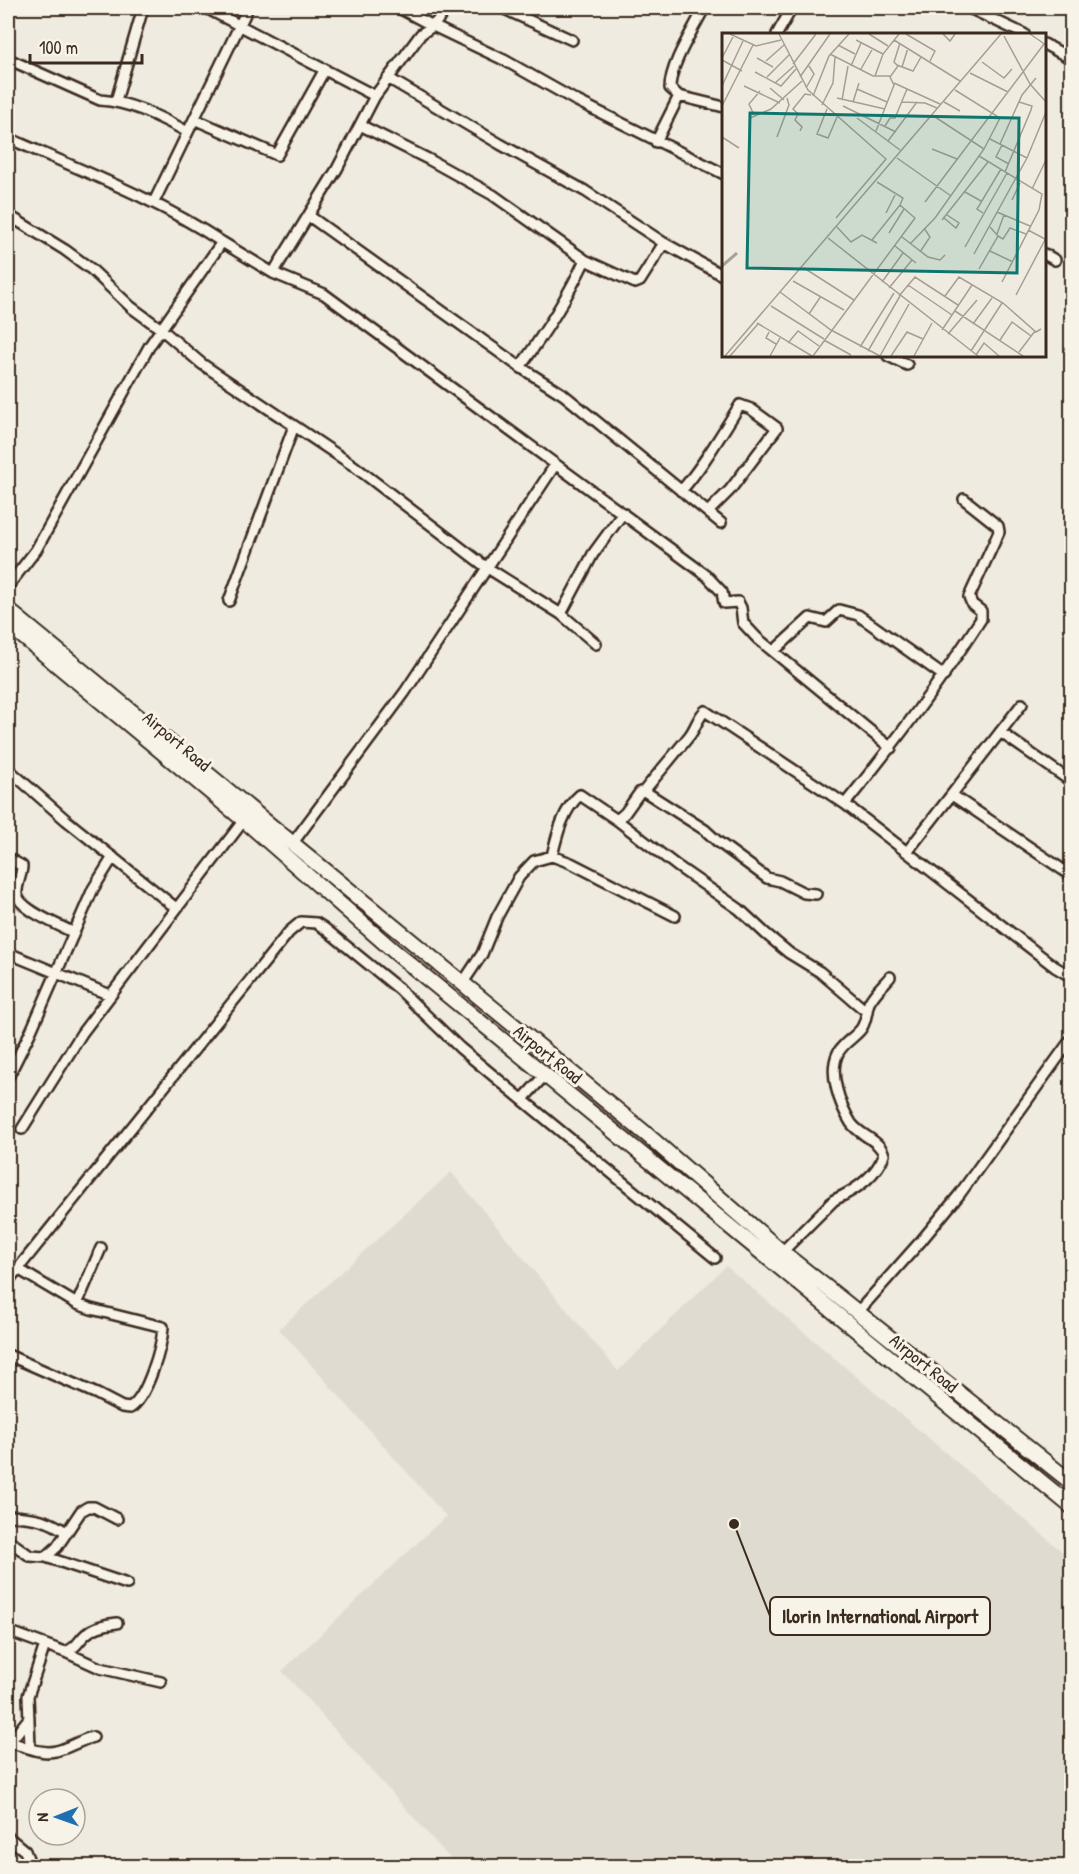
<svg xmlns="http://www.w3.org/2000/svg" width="1079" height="1874" font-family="'Patrick Hand',sans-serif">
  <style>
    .built { fill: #e0dbd0 }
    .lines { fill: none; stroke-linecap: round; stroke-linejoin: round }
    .minor-casing { stroke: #3b2a1e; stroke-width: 14 }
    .highway-casing { stroke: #3b2a1e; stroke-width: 18 }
    .minor { stroke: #f7f3e8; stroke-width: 9 }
    .highway { stroke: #f7f3e8; stroke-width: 14 }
    .labels { text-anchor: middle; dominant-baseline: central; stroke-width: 6; stroke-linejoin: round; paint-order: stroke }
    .street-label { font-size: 18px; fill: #3b2a1e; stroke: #f7f3e8 }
    .inset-river { fill: none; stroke: #aaa296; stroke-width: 3 }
    .inset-road { fill: none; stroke: #a79e92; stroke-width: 1.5 }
    .view { fill: #0f766e; fill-opacity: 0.15; stroke: #0f766e; stroke-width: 3 }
    .inset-edge { fill: none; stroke: #3b2a1e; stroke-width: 3 }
    .leader { fill: none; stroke: #3b2a1e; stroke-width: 2 }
    .callout-dot { fill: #3b2a1e; stroke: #f7f3e8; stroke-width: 2 }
    .callout { fill: #f7f3e8; stroke: #3b2a1e; stroke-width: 2 }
    .callout-label { font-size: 20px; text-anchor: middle; font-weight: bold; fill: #3b2a1e }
  </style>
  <rect width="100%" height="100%" fill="#efebe0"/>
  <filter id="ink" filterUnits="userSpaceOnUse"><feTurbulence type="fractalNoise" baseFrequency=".0167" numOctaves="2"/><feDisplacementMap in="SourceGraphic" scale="12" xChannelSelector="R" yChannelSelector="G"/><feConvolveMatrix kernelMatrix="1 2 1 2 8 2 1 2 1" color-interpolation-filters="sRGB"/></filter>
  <g filter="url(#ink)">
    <!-- built -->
    <path class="built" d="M451 1172 618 1371 726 1266 1071 1559V1866H457L282 1671 446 1516 279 1329Z"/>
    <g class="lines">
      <defs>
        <path id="minor" d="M206 8 375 96
          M399 8 433 26 504 60 575 100 724 174
          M502 8 572 40
          M969 8 1024 34
          M777 34 792 8
          M1044 44 1072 59
          M8 59 100 100C132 102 159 117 188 132
          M388 78 500 144 585 191 664 243 724 276
          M679 96 670 88C670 64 694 29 704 8
          M116 101 143 8
          M194 119 277 155 325 69
          M360 125 428 159 493 195 585 260 635 283 640 281 664 243
          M8 138C80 170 155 198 222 242
          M656 142 679 96 724 107
          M154 202 248 8
          M8 215 65 250 91 269 131 307 161 329 202 364 354 466 486 567 561 614 596 644
          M309 216 520 367 564 395 721 523
          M1044 254 1055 260
          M273 273 337 169 375 96 421 34 433 26 441 16 444 8
          M888 356 907 365
          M520 367C545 333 567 298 585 260
          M681 491C704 465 721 434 740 405L751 409 777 428 730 490 708 512
          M8 586 36 550 150 345 222 242 273 273 324 294 706 575 722 592 724 603 738 602 741 608 743 623 757 638 891 748
          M229 601 294 426
          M561 614 593 554 623 513
          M774 651 810 618 826 622 839 610 858 615 944 676
          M1000 732 1072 782
          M8 769 66 820 176 908
          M644 791 705 830 717 841 767 878 780 881 804 893 816 894
          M952 795 1072 876
          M845 804C894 744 939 684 981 619V611L972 604 969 597 999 532 998 526 964 499
          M617 820 677 866 739 909 766 934 789 953 820 972 867 1012
          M292 844 405 692 555 465
          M907 852 1022 704
          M552 856 571 863 675 916
          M8 858 22 866C22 875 16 885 17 894 19 910 60 925 74 933
          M8 953 110 995
          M462 984 482 954 497 917 519 877 534 861 552 856C557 835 563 809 580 795L617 820 625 813 640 792 644 791C659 772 675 754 690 735 696 727 698 717 705 711L845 804 1055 967 1072 977
          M8 1077 31 1031 93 889 113 857
          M523 1099 545 1075
          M22 1129 82 1033 244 820
          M782 1252 834 1200C854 1191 876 1176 884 1155 880 1140 860 1136 851 1123 840 1105 828 1073 838 1053 843 1043 854 1038 861 1029 867 1021 866 1011 869 1003 874 993 883 985 890 977
          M8 1281 289 932 301 922 316 923 324 928 399 989 460 1048 507 1087 715 1258
          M77 1304 101 1248
          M857 1313 921 1241 959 1195 1072 1038
          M8 1355 97 1394 122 1407 130 1408C147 1398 162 1347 163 1327L91 1309 77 1304 18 1269
          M10 1516C32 1517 49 1519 67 1533
          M8 1540 30 1556 46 1557 57 1547 81 1511 88 1507H94L117 1519
          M46 1557 127 1584
          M8 1631 65 1652 100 1668 161 1682
          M65 1652C78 1647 77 1642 86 1634 95 1626 106 1624 117 1623
          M8 1742C23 1745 41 1755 56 1751 69 1748 80 1740 93 1737
          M10 1742 29 1718
          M30 1747 28 1696 45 1645
          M8 1837 25 1851 31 1866"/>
        <path id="highway" d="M8 610 645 1133 782 1252 1072 1483
          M8 624 244 820 395 952 1072 1507"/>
      </defs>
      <!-- minor casing -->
      <use href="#minor" class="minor-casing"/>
      <!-- highway casing -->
      <use href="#highway" class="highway-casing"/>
      <!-- minor -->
      <use href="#minor" class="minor"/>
      <!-- highway -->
      <use href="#highway" class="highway"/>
    </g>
  </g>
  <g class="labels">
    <!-- street labels -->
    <g class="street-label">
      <text transform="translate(177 741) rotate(40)">Airport Road</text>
      <text transform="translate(548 1054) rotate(39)">Airport Road</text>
      <text transform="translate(924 1363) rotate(39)">Airport Road</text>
    </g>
  </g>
  <!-- overview -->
  <g transform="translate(722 33)">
    <rect width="324" height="324" fill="#efebe0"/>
    <path class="inset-river" d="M0 233 15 220"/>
    <path class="inset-road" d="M8 1 34 13 59 7M57 1 86 57 164 126 114 185M147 1 166 13M184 1 213 18 208 28M221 1 228 8 233 1M308 1 324 12M282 3 308 51 324 69M134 7 161 21M172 7 238 48M178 10 172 29 175 32 191 38 199 24M116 12 133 21M108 21 151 43H169M0 25 12 2M35 25 51 34M0 27 20 38M44 28 62 12M260 29 282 45 290 36M71 31 94 1M129 33 139 10M180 34 186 15M139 36 151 15M33 39 59 53 74 36M248 40 286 59M153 43 161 21 177 1M45 44 67 22M78 44 108 1M53 50 72 33M172 50 218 71M0 53 21 8M22 53 58 70M48 55 62 67M84 55 92 41 87 33M135 56 165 69M233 57 278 85 262 116M91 63 107 23 127 1M115 65 163 76M120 67 126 33M131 69 137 50M180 69 203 70 215 75M222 69 238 78M100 72 111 50 113 24M0 73 31 12M121 73 174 99M105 76 95 101 106 105 115 84M32 82 27 71 38 58M28 85 49 76 80 48M135 85 178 117M163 93 168 85H173L185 56M78 98 80 94 73 87 76 81 71 76 83 61 89 62M154 98 172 52 168 44 176 33M0 104 17 115M55 104 67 72 65 65M268 106 305 125M166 108 195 69M278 111 300 62 314 45M280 112 274 124 287 131M210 116 235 126M257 123 320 161 317 177 280 249M175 125 229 163M283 139 309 77 310 73 297 69M310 156 324 127M243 159 259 168M290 167 298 150M203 169 322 11M164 180 173 162M261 180 255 176 279 136M282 182 308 193M222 185 234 195 237 190 225 182M220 187 266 129M115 194 129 209 140 202 155 210M306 197 323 206M167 200 182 176M275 201 282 182 275 179M276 203 281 206 288 195 304 201M180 204 206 224 218 227 223 222M106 205 256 323M150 207 178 172M188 211 213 185 262 116 210 82M173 213 194 230M243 214 285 140M268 218 291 229M198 219 208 204 202 195M252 221 305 125 324 79M82 235 132 267M257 236 276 203 268 194M71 248 122 277M160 249 181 220M186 252 230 282M167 255 190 227M58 259 109 297 158 323M294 262 324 205M177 263 193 244 236 272M223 263 237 244 281 270 314 299 319 296M49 273 102 306M233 278 301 323M87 281 99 263M35 290 90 323M251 291 270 265M220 297 250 252M47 299 44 305 54 311M226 301 255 267M102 307 129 322M278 307 290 289 309 303M66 310 76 298 97 313M138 314 172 260M146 318 178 263M249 318 280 270M297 319 313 298M254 322 262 310 277 323M3 323 279 1M8 323 36 291M48 323 58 305M91 323 193 185 178 172 181 165 155 149M158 323 187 271M169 323 185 299 201 306M192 323 210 290"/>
    <path class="view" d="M28 80 297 85 295 240 25 235Z"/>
    <rect width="324" height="324" class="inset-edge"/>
  </g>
  <!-- callouts -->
  <path class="leader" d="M734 1524L770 1616"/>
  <circle class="callout-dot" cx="734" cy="1524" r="6"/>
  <rect class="callout" x="770" y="1597" width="220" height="38" rx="6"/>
  <g class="callout-label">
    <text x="880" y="1623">Ilorin International Airport</text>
  </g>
  <!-- margin -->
  <rect width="1079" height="1874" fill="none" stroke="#f7f3e8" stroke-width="30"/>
  <rect x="15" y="15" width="1049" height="1844" fill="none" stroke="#3b2a1e" stroke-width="2" filter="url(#ink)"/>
  <!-- north arrow -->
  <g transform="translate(57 1817) rotate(269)"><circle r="28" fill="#f7f3e8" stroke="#aca397" stroke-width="1.5"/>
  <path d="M0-4.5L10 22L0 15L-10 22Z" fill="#1f6fb2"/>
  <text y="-9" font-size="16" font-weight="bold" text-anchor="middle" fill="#3b2a1e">N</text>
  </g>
  <!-- scale -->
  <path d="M30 54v9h112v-9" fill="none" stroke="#3b2a1e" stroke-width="3"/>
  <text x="39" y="54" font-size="18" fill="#3b2a1e" stroke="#f7f3e8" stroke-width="4.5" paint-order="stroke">100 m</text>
</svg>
